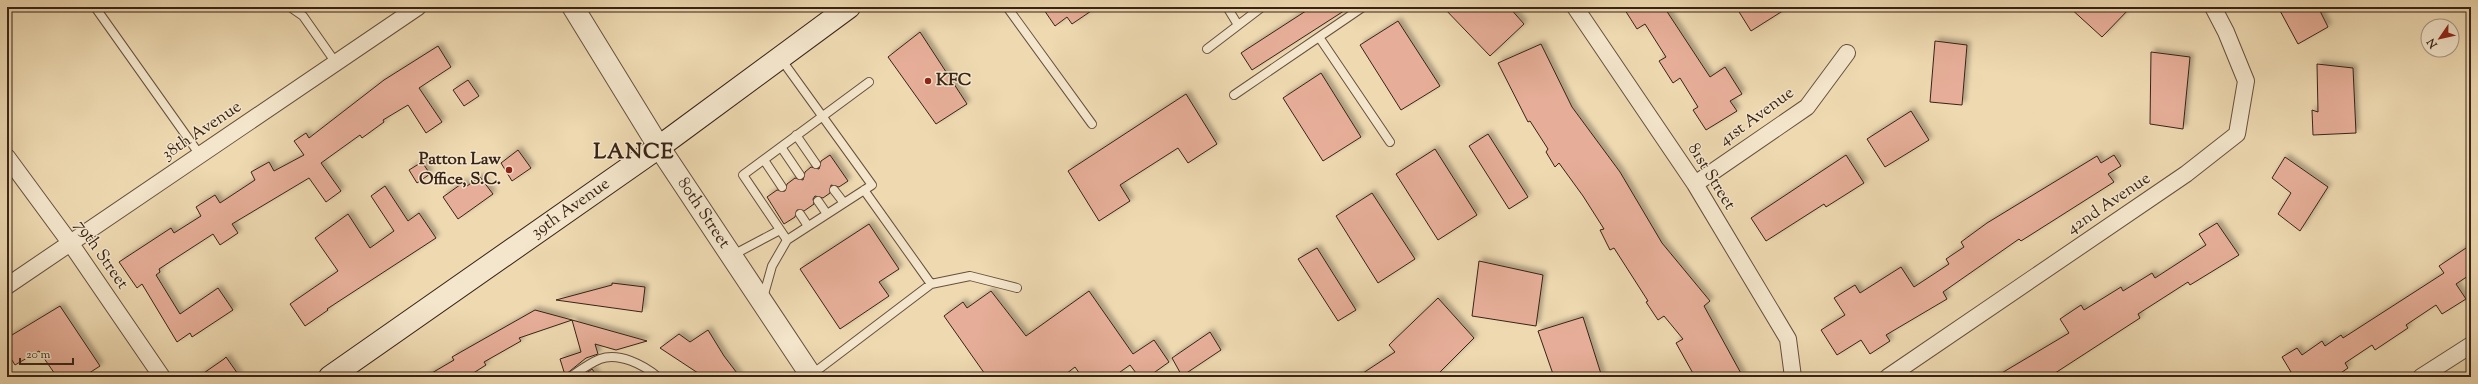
<svg xmlns="http://www.w3.org/2000/svg" width="2478" height="384" font-family="'Sorts Mill Goudy',serif">
  <style>
    .building { fill: #e6ae98; stroke: #392316; filter: url(#shadow) }
    .lines { fill: none; stroke-linecap: round; stroke-linejoin: round }
    .service-casing { stroke: #66503d; stroke-width: 10 }
    .minor-casing { stroke: #66503d; stroke-width: 18 }
    .tertiary-casing { stroke: #66503d; stroke-width: 23 }
    .secondary-casing { stroke: #392316; stroke-width: 24 }
    .service { stroke: #f4e6cc; stroke-width: 8 }
    .minor { stroke: #f4e6cc; stroke-width: 16 }
    .tertiary { stroke: #f4e6cc; stroke-width: 21 }
    .secondary { stroke: #f4e6cc; stroke-width: 22 }
    .poi-dot { fill: #8f2418; stroke: #f4e6cc; stroke-width: 1.5 }
    .labels { text-anchor: middle; dominant-baseline: central; stroke-width: 3; stroke-linejoin: round; paint-order: stroke }
    .poi-label { font-size: 17px; font-weight: bold; fill: #392316; stroke: #f4e6cc; text-anchor: start }
    .street-label { font-size: 17px; fill: #392316; stroke: #f4e6cc }
    .district-label { font-size: 21px; font-weight: bold; letter-spacing: 1px; fill: #392316; stroke: #f4e6cc }
  </style>
  <defs>
    <filter id="shadow"><feDropShadow dx="3.5" dy="-3.5" stdDeviation="2" flood-color="#0004"/></filter>
  </defs>
  <rect width="100%" height="100%" fill="#eed9b1"/>
  <filter id="stains"><feTurbulence type="fractalNoise" baseFrequency=".005" numOctaves="4"/><feColorMatrix values="0 0 0 0 .2 0 0 0 0 .09 0 0 0 0 .02 0 0 0 .5 -.17"/></filter>
  <radialGradient id="worn" r=".72"><stop offset=".6" stop-color="#630" stop-opacity="0"/><stop offset="1" stop-color="#630" stop-opacity=".3"/></radialGradient>
  <!-- building -->
  <path class="building" d="M1042 7H1097L1072 24 1067 17 1055 26Z
    M1312 7H1350L1252 70 1241 53Z
    M1443 7H1509L1524 24 1490 56Z
    M1623 7H1664L1710 77 1725 67 1742 94 1730 101 1737 111 1706 130 1693 110 1698 107 1680 78 1673 83 1659 61 1666 57 1645 24 1637 29Z
    M1736 7H1789L1751 31Z
    M2069 7H2131L2102 37Z
    M2278 7H2318L2328 27 2298 44Z
    M1398 21 1440 86 1401 110 1360 45Z
    M920 32 967 104 936 124 888 57Z
    M1935 41 1967 45 1962 105 1930 102Z
    M1541 44 1572 107 1620 172 1662 243 1710 301 1704 306 1743 377H1695L1676 343 1683 339 1664 316 1658 320 1646 302 1648 301 1614 248 1610 250 1600 230 1604 229 1583 196 1559 163 1555 167 1546 152 1548 149 1530 121 1528 122 1498 63Z
    M438 46 451 67 419 88 442 122 426 133 408 105 383 120 384 122 362 138 360 135 321 163 341 191 326 202 309 178 232 224 238 233 220 245 213 234 159 269 160 272 156 275 180 314 218 288 233 310 192 337 190 333 177 342 142 284 137 288 119 262 171 228 174 233 201 216 196 207 215 195 220 203 255 180 251 172 269 162 274 171 304 155 294 141 306 133 309 138 384 80Z
    M2151 52 2190 57 2183 129 2150 124Z
    M2317 64 2353 68 2356 133 2313 135 2312 110 2318 112Z
    M1321 73 1361 137 1323 161 1283 98Z
    M468 80 479 96 464 106 453 90Z
    M1186 94 1217 144 1188 163 1178 148 1120 185 1130 201 1099 221 1068 171Z
    M1911 111 1929 140 1885 167 1867 139Z
    M1488 134 1528 197 1509 209 1469 146Z
    M1435 149 1477 215 1438 240 1396 174Z
    M518 150 531 168 512 181 501 163Z
    M830 155 848 181 839 187 831 185 830 193 823 198 815 196 813 199 814 204 804 211 797 210 795 217 784 224 767 197 777 190 785 191 787 184 795 178 803 180 805 172 811 167 819 169 821 161Z
    M1846 155 1864 183 1826 207 1824 204 1766 241 1751 218Z
    M2114 155 2121 166 2108 174 2114 182 2021 241 2019 239 1943 292 1947 299 1886 335 1890 341 1870 354 1861 340 1837 355 1821 330 1845 315 1834 298 1855 285 1860 293 1901 267 1914 287 1949 264 1946 259 1964 247 1961 242 1987 223 2097 156 2101 163Z
    M2285 157 2328 187 2300 231 2278 214 2291 193 2272 178Z
    M422 162 430 174 417 183 409 170Z
    M480 177 493 194 458 219 443 197 464 182 467 186Z
    M385 186 408 221 419 213 436 238 327 309 328 310 305 326 290 304 338 271 315 238 348 214 370 248 394 231 371 196Z
    M1372 193 1415 259 1378 283 1336 216Z
    M2217 223 2239 255 2190 285 2188 282 2138 314 2140 318 2049 377H1995L2069 333 2060 319 2081 305 2084 310 2121 287 2123 291 2152 273 2155 278 2206 245 2199 234Z
    M869 224 899 269 879 282 889 296 840 329 800 269Z
    M1317 248 1356 310 1338 321 1298 259Z
    M2466 248 2471 256V274L2456 284 2466 299 2442 314 2436 305 2406 325 2408 328 2375 350 2372 345 2345 363 2348 368 2335 377H2294L2282 357 2297 348 2302 355 2322 341 2325 346 2341 335 2343 338 2444 273 2439 266Z
    M1479 261 1543 275 1536 326 1472 316Z
    M612 283 645 287 642 312 556 300 612 285Z
    M991 291 1026 336 1089 291 1133 354 1154 340 1169 362 1148 377H1139L1130 365 1113 377H1082L1075 367 1062 377H987L944 316 963 302 967 308Z
    M1438 298 1474 338 1435 377H1357L1395 352 1389 345Z
    M60 306 100 366 83 377H57L39 351 15 365 7 352V338Z
    M535 310 572 320 519 338 521 341 484 362 486 365 467 377H425L454 360 452 357Z
    M1583 317 1602 377H1554L1538 331Z
    M572 320 647 341 616 350 595 344 598 354 586 358 565 375 560 359 581 352Z
    M708 330 724 356 740 377H704L660 348 679 334 690 342Z
    M1210 332 1221 350 1182 376 1172 358Z
    M226 357 240 377H198L224 359Z
    M592 369 598 377H580L588 372Z"/>
  <g class="lines">
    <defs>
      <path id="service" d="M95 7 200 155
        M290 7 303 16 336 63
        M1007 7 1092 124
        M1227 7 1238 25
        M1363 7 1319 37 1390 142
        M1207 49 1262 7
        M781 59 872 185 787 240 743 175C785 144 827 113 869 82
        M1234 95 1319 37
        M796 135 816 164
        M781 147 800 175
        M764 160 782 187
        M834 190 844 203
        M864 190 931 284
        M818 201 827 214
        M800 214 808 226
        M731 256 780 230
        M763 298 772 266 787 240
        M811 375 931 284 970 276 1017 288
        M570 377C579 371 590 363 600 359 619 352 644 365 658 377"/>
      <path id="minor" d="M1575 7 1695 184 1788 339 1793 377
        M7 157 71 244 162 377
        M1695 184 1807 107 1847 53
        M7 286 418 7
        M1888 377 2186 174 2237 134 2246 81 2226 32 2213 7
        M2421 377 2471 345"/>
      <g id="tertiary">
        <path id="s1" d="M573 7 659 147 812 377"/>
      </g>
      <g id="secondary">
        <path id="s2" d="M330 377 659 147 849 7"/>
      </g>
    </defs>
    <!-- service casing -->
    <use href="#service" class="service-casing"/>
    <!-- minor casing -->
    <use href="#minor" class="minor-casing"/>
    <!-- tertiary casing -->
    <use href="#tertiary" class="tertiary-casing"/>
    <!-- secondary casing -->
    <use href="#secondary" class="secondary-casing"/>
    <!-- service -->
    <use href="#service" class="service"/>
    <!-- minor -->
    <use href="#minor" class="minor"/>
    <!-- tertiary -->
    <use href="#tertiary" class="tertiary"/>
    <!-- secondary -->
    <use href="#secondary" class="secondary"/>
  </g>
  <!-- markers -->
  <g class="poi-dot">
    <circle cx="928" cy="81" r="4"/>
    <circle cx="509" cy="170" r="4"/>
  </g>
  <g class="labels">
    <!-- poi labels -->
    <g class="poi-label">
      <text x="936" y="81">KFC</text>
      <text x="501" y="160" text-anchor="end">Patton Law<tspan x="501" dy="20">Office, S.C.</tspan></text>
    </g>
    <!-- street labels -->
    <g class="street-label">
      <text transform="translate(1757 117) rotate(-36)">41st Avenue</text>
      <text transform="translate(202 131) rotate(-34)">38th Avenue</text>
      <text transform="translate(1711 177) rotate(58)">81st Street</text>
      <text transform="translate(2109 204) rotate(-34)">42nd Avenue</text>
      <text stroke="none"><textPath href="#s2" startOffset="294">39th Avenue</textPath></text>
      <text stroke="none"><textPath href="#s1" startOffset="244">80th Street</textPath></text>
      <text transform="translate(101 255) rotate(55)">79th Street</text>
    </g>
    <!-- district labels -->
    <g class="district-label">
      <text x="634" y="153">LANCE</text>
    </g>
  </g>
  <!-- margin -->
  <rect width="2478" height="384" fill="none" stroke="#eed9b1" stroke-width="24"/>
  <rect x="8" y="8" width="2462" height="368" fill="none" stroke="#392316" stroke-width="2"/>
  <rect x="12" y="12" width="2454" height="360" fill="none" stroke="#392316"/>
  <!-- north arrow -->
  <g transform="translate(2440 38) rotate(236)"><circle r="19" fill="#f4e6cc" stroke="#a99883"/>
  <path d="M0-3L7 15L0 10L-7 15Z" fill="#8f2418"/>
  <text y="-6" font-size="11" font-weight="bold" text-anchor="middle" fill="#392316">N</text>
  </g>
  <!-- scale -->
  <path d="M20 358v6h53v-6" fill="none" stroke="#392316" stroke-width="2"/>
  <text x="26" y="358" font-size="12" fill="#392316" stroke="#f4e6cc" stroke-width="3" paint-order="stroke">20 m</text>
  <rect width="100%" height="100%" filter="url(#stains)"/>
  <rect width="100%" height="100%" fill="url(#worn)"/>
</svg>
